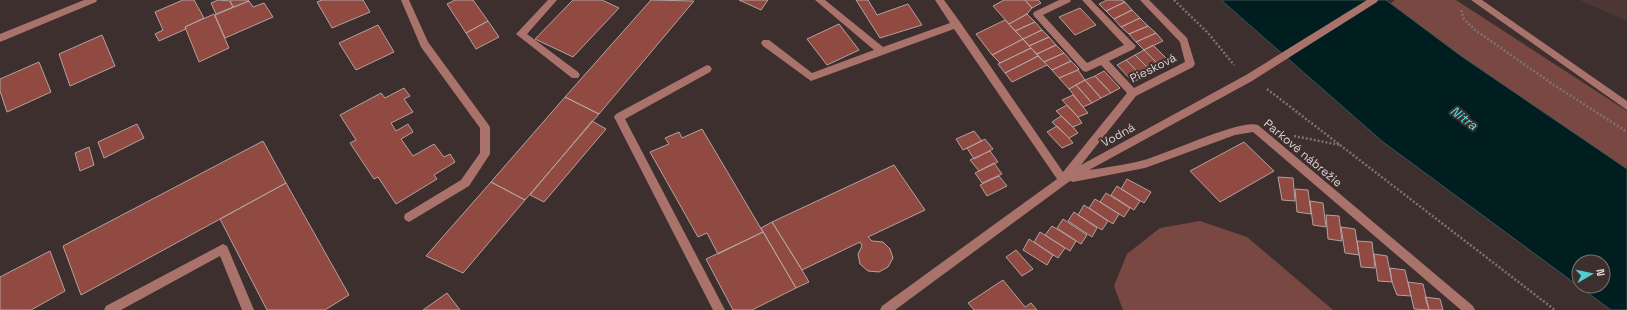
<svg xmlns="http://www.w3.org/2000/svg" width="1627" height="310" font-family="'Space Grotesk',sans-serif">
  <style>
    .built { fill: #4d3835 }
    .green { fill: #794842 }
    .water { fill: #001e20; stroke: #425455; fill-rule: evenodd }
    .building { fill: #904a41; stroke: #b3a29f }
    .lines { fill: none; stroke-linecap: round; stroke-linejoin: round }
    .path { stroke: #7e7270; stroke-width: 2.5; stroke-dasharray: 2 2; stroke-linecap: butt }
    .minor { fill: #a9736b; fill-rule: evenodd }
    .labels { text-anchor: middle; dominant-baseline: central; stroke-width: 4; stroke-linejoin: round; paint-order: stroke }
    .street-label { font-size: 12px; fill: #ddd3d2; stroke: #3d2f2d }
    .water-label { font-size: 13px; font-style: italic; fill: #4ce7eb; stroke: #3d2f2d }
  </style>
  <rect width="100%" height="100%" fill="#3d2f2d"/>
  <!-- built -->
  <path class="built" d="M1580 0H1627V21Z"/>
  <!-- green -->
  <path class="green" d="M1395 0H1456L1627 111V169L1461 56 1390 4Z
    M1200 221 1247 237 1333 310H1123L1114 286 1127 254 1160 228Z"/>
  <!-- water -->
  <path class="water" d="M1221 0H1386L1461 56 1627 169V310H1611L1383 142ZM1579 262H1603V286H1579Z"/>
  <!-- building -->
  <path class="building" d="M183 0H194L204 18 185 27 186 29 159 41 155 34 163 30 155 12Z
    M218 0 230 1 233 7 216 14 211 3Z
    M232 0H248L249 1 233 7 230 1Z
    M322 0H363L370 12 332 28 317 2Z
    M455 0H473L488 21 466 33 447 4Z
    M573 0H602L619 8 573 57 535 39Z
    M651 0 694 1 599 114 565 97Z
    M739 0H768L761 10Z
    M856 0H868L877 15 908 4 922 25 880 38Z
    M1004 0H1025L1032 8 1027 14 1009 24 993 6Z
    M1025 0H1038L1041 3 1032 8Z
    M1107 0H1122L1125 2 1106 11 1099 4Z
    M249 1 253 7 264 3 273 17 225 38 215 15Z
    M1125 2 1132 10 1114 19 1106 11Z
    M1080 8 1096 25 1075 35 1059 17Z
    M1132 10 1140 18 1121 27 1114 19Z
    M214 14 229 48 199 62 185 27Z
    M1027 14 1035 22 1015 31 1009 24Z
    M1140 18 1148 26 1129 34 1121 27Z
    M1005 20 1023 39 992 55 976 34Z
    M488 21 499 37 476 49 466 33Z
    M1035 22 1042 30 1023 39 1015 31Z
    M839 24 859 50 827 65 807 39Z
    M378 25 394 52 356 70 339 43Z
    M1148 26 1156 33 1136 42 1129 34Z
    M1042 30 1049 37 1029 46 1023 39Z
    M1156 33 1163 41 1144 50 1136 42Z
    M102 35 115 66 70 86 59 54Z
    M1049 37 1056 45 1037 54 1029 46Z
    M1023 39 1031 48 1000 63 992 55Z
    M1056 45 1064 53 1044 62 1037 54Z
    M1153 45 1170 62 1161 67 1144 50Z
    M1031 48 1038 56 1005 73 998 64Z
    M1144 50 1161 67 1152 72 1135 55Z
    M1064 53 1071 61 1052 70 1044 62Z
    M1135 55 1152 72 1143 77 1126 60Z
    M1038 56 1047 65 1012 82 1005 73Z
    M1126 60 1143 77 1133 82 1117 65Z
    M1071 61 1079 69 1078 70 1059 78 1052 70Z
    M39 62 51 92 7 112 0 91V79Z
    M1078 70 1085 80 1069 89 1059 78Z
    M1104 71 1120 88 1111 93 1095 76Z
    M1095 76 1111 93 1101 98 1085 80Z
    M1085 80 1101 98 1092 103 1076 85Z
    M1076 85 1092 103 1083 107 1069 89Z
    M404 88 410 96 404 99 413 112 391 123 396 131 408 124 413 132 401 139 413 156 434 144 444 157 450 154 455 162 434 175 437 179 396 204 378 177 374 179 350 143 356 140 340 115 381 93 385 98Z
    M1073 95 1088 113 1078 117 1062 100Z
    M565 97 599 114 525 200 491 182Z
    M1067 105 1078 117 1082 123 1073 127 1056 111Z
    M1061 116 1073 127 1078 133 1069 138 1052 122Z
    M592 121 606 129 544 202 530 195Z
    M137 124 144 138 104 158 98 142Z
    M1057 126 1069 138 1073 143 1062 148 1047 132Z
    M702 129 763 232 718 254 707 233 698 237 650 152 669 144 665 138 679 132 682 138Z
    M974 131 982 141 963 150 956 139Z
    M985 139 993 149 974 159 967 148Z
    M263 141 286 183 81 295 63 246Z
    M1244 142 1274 171 1220 202 1190 171Z
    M89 147 94 165 80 171 75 153Z
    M990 151 998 162 979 171 970 160Z
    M994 163 1002 174 982 183 975 173Z
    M894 165 925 210 868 237 872 241 883 242 890 249 893 258 888 267 879 272 868 271 860 264 858 254 862 246 860 242 802 270 772 222Z
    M999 176 1007 186 987 196 980 185Z
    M1278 177 1293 178 1295 201 1282 200Z
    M1127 179 1151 192 1144 203 1121 189Z
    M491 182 525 200 463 273 426 256Z
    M286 183 349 295 325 310H267L220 219Z
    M1117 186 1140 201 1134 210 1111 195Z
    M1295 189 1308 190 1311 214 1297 212Z
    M1106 193 1130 208 1124 217 1100 202Z
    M1095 199 1119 214 1113 224 1089 208Z
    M1310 201 1323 203 1326 227 1313 225Z
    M1084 205 1108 221 1102 230 1078 215Z
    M1074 212 1097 228 1092 237 1068 221Z
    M1326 215 1339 216 1342 241 1328 239Z
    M1063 219 1087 235 1081 244 1057 228Z
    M772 222 802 270 809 282 796 288 761 228Z
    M1052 226 1076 241 1070 251 1045 235Z
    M1341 227 1355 229 1359 255 1345 253Z
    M763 232 796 288 752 310H733L706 259Z
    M1040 232 1065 248 1058 258 1034 242Z
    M1029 239 1053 255 1047 265 1023 250Z
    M1357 241 1372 242 1375 268 1361 267Z
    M1016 250 1033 269 1022 276 1006 257Z
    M50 251 65 291 31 310H0V277Z
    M1374 254 1387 256 1392 282 1378 281Z
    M1390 268 1405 270 1411 296 1397 295 1392 282Z
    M1003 280 1025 307 1031 303 1037 310H974L968 303Z
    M1408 282 1423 284 1429 310 1414 309Z
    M447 293 460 310H423Z
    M1425 297 1440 299 1443 310H1429Z"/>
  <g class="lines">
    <!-- path -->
    <path class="path" d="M1174 0 1208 33 1234 65
      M1461 10 1464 19 1475 30 1554 85 1627 132
      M1267 89 1555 310
      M1294 136 1340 145"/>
    <!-- minor -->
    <path class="minor" d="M84 0H97L96 2 0 42V34Z
      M401 0H409L428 42 488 124 490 127V154L469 186 409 222 405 220 404 217 405 214 461 180 480 153V128L421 47Z
      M548 0H557L527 34 578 72 580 75 578 78H572L516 34Z
      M815 0H825L883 47 950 23 935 0H944L960 22 1063 172 1127 93 1101 65 1086 72 1083 71 1034 16 1033 14 1034 12 1059 0H1071L1070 2 1043 15 1087 63 1124 45 1082 0H1091L1136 46 1134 49 1109 61 1134 88 1185 62 1180 42 1140 0H1149L1187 38 1195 64 1193 67 1136 96 1081 165 1246 75 1367 0H1378L1377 2 1252 81 1089 170C1108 167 1126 165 1144 160 1167 154 1240 119 1258 125L1473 306 1475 310H1461L1253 132 1235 135 1145 168 1073 182 1070 181 895 310H880L882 306 1057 179 954 29 811 81 763 46 761 43 763 40H769L812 73 874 50Z
      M1471 0H1482L1627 101V110Z
      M707 65 710 66 712 69 710 72 625 119 725 310H713L614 117 616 114Z
      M223 244 227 246 254 310H242L220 256 121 310H104L106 306Z"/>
  </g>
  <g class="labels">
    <!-- street labels -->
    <g class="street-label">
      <text transform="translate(1153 68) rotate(-27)">Piesková</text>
      <text transform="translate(1118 135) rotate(-29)">Vodná</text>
      <text transform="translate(1303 153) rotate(40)">Parkové nábrežie</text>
    </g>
    <!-- water labels -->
    <g class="water-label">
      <text transform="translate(1464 118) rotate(37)">Nitra</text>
    </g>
  </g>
  <!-- north arrow -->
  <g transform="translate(1591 274) rotate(81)"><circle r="19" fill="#3d2f2d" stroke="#7d716f"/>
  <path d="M0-3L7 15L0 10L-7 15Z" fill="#52ccd0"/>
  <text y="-6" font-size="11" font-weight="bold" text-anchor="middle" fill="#ddd3d2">N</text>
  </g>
</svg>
